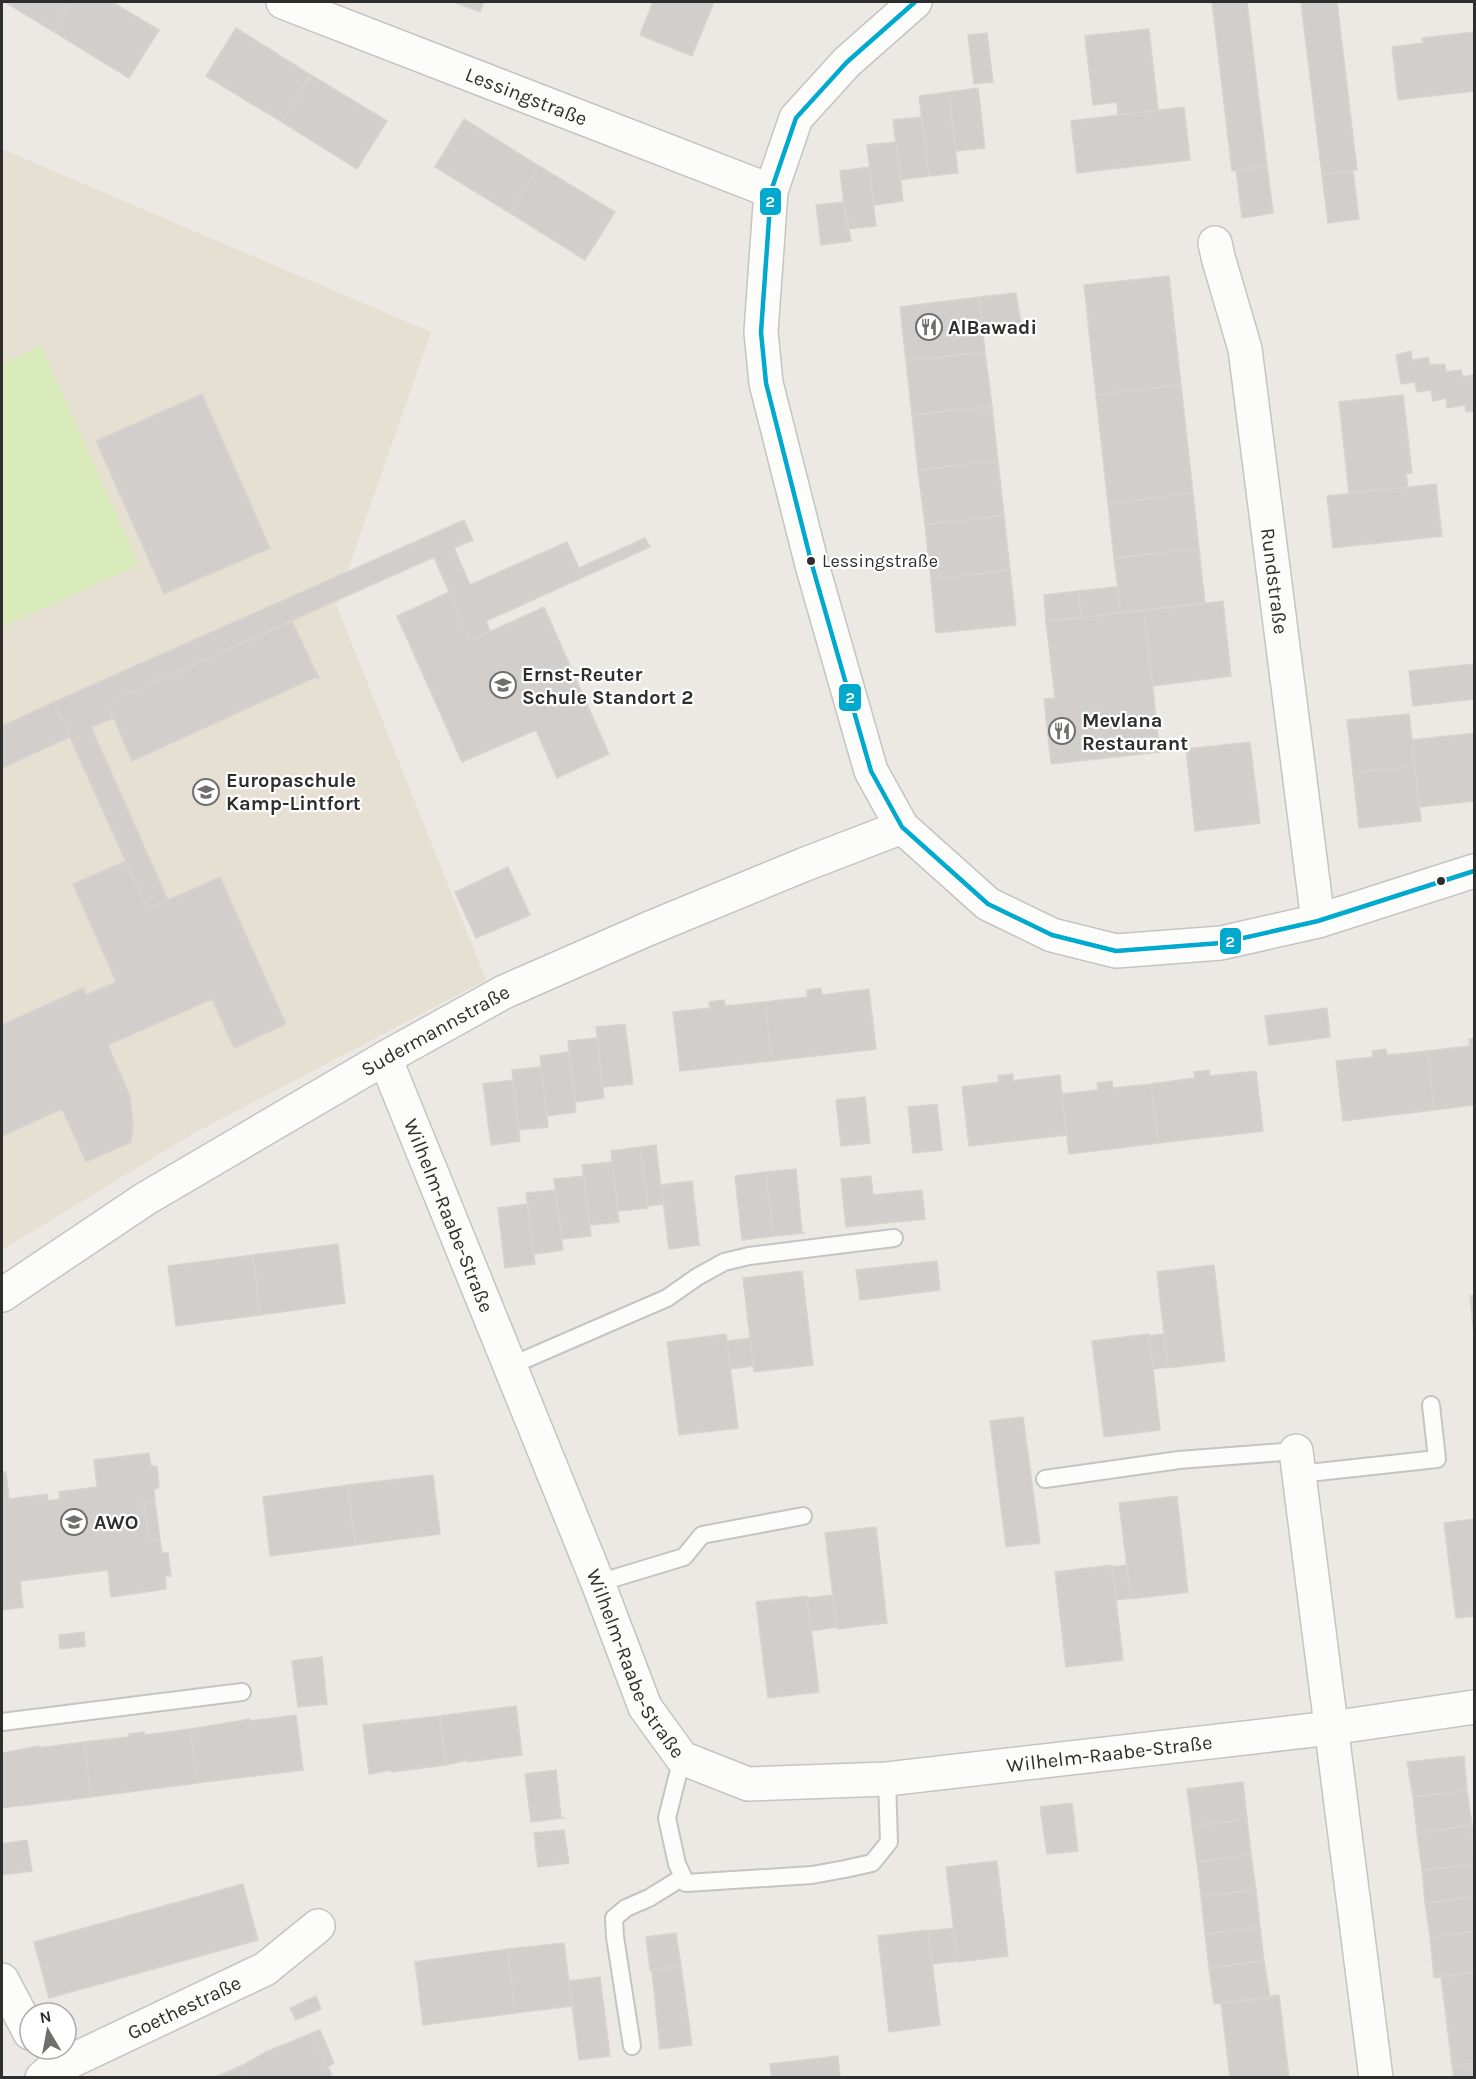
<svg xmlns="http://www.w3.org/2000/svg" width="1476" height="2079" font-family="Karla,sans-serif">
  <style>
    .education { fill: #e6e0d3 }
    .pitch { fill: #d9eabb }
    .building { fill: #d1cecb; stroke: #d7d4d0; stroke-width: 1.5 }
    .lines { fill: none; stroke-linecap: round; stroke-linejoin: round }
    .service-casing { stroke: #c5c4c5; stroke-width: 20 }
    .minor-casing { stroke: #c5c4c5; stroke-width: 36 }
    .service { stroke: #fcfcfb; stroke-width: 16 }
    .minor { stroke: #fcfcfb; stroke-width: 33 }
    .bus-1-casing { stroke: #fff; stroke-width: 9 }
    .bus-1 { stroke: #00a9ce; stroke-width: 4.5 }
    .bus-dot { fill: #2e2e2e; stroke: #fff; stroke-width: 2 }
    .labels { text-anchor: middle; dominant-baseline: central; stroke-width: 4.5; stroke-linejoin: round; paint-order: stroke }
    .bus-label { font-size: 18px; fill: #2e2e2e; stroke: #fff; text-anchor: start }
    .street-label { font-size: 20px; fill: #2e2e2e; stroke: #fff }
    .poi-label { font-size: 20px; font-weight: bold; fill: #2e2e2e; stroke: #fff; text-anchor: start }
    .line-badge { stroke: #fff; stroke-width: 2 }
    .badge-label { font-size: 16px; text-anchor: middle; font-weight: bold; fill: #fff }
  </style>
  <rect width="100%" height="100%" fill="#ece8e4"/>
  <!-- education -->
  <path class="education" d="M2 149 431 332 336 604 486 980 191 1135 2 1250Z"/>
  <!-- pitch -->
  <path class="pitch" d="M41 346 139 565 2 627V364Z"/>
  <!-- building -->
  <path class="building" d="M5 2H72L54 32Z
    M72 2H112L159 30 129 78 54 32Z
    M454 2H484L480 12Z
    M653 2H714L692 56 640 35Z
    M1212 2H1247L1267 166 1232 171Z
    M1301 2H1337L1357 170 1322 175Z
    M236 28 311 75 282 122 206 76Z
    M1149 29 1158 110 1118 115 1117 102 1093 105 1085 36Z
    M1474 32V91L1398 100 1392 47 1423 43 1422 38Z
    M987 33 993 82 974 84 968 35Z
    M311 75 387 121 357 169 282 122Z
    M978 88 985 148 956 151 949 92Z
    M949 92 958 173 929 176 919 96Z
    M1184 107 1190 160 1077 173 1071 121Z
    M922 117 929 176 900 180 893 120Z
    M464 119 539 166 510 213 435 167Z
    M896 142 903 201 874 205 867 145Z
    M539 166 615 212 585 260 510 213Z
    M1267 166 1273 213 1242 218 1236 170Z
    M869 167 876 226 847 229 840 171Z
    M1353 171 1359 219 1328 223 1322 175Z
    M844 202 851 241 821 245 816 205Z
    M1169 276 1181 385 1096 395 1084 285Z
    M1016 293 1021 323 983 328 980 297Z
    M979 297 985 352 906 361 900 307Z
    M1411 351 1412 360 1428 357 1430 365 1445 364 1446 372 1461 370 1463 377 1474 375V411L1466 412 1465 405 1447 408 1446 398 1433 401 1431 390 1417 392 1415 382 1401 384 1396 355Z
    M985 352 992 406 912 415 906 361Z
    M1181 385 1193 493 1108 504 1096 395Z
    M202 394 270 548 164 594 96 441Z
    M1403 395 1412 473 1406 474 1408 487 1349 493 1339 402Z
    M992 406 998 461 918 470 912 415Z
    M998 461 1004 515 925 525 918 470Z
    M1436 484 1442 536 1333 548 1327 496Z
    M1193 493 1199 549 1114 558 1108 504Z
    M1004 515 1010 570 931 579 925 525Z
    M464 520 473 540 454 548 470 585 567 542 579 568 645 538 650 547 486 621 490 631 470 641 434 557 107 703 114 718 91 727 168 900 147 909 54 702Z
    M1199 549 1205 603 1121 612 1114 558Z
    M1010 570 1016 625 936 633 931 579Z
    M1117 587 1120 612 1081 618 1078 591Z
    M1078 591 1081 618 1046 621 1044 595Z
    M449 592 470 641 544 607 609 754 557 778 536 730 462 762 397 616Z
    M1223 601 1231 676 1153 686 1144 611Z
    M1144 611 1160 752 1051 764 1044 699 1055 698 1046 621Z
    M292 621 319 678 317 679 316 677 132 761 107 703Z
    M1474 664V699L1413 706 1409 671Z
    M54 702 70 737 2 768V726Z
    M1409 714 1415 766 1353 773 1347 720Z
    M1474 733V801L1419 807 1412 740Z
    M1250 742 1260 823 1195 831 1186 749Z
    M1415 766 1421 821 1359 828 1353 773Z
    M126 861 147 909 220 877 286 1024 234 1048 212 999 108 1045 130 1096 133 1123 132 1137 131 1142 86 1162 62 1109 2 1136V1025L83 988 86 995 116 982 73 884Z
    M508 867 530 915 476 938 455 892Z
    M821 988 822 995 869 989 876 1049 772 1061 765 1002 807 997V990Z
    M724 1000 725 1006 765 1002 772 1061 680 1071 673 1012 710 1008 709 1002Z
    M1327 1008 1330 1037 1269 1045 1265 1016Z
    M625 1024 633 1084 603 1087 596 1027Z
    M597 1038 604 1098 575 1102 568 1041Z
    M1474 1038V1105L1434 1110 1428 1051 1470 1046 1469 1039Z
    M1386 1049 1387 1055 1428 1051 1434 1110 1343 1121 1336 1061 1373 1057 1372 1051Z
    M569 1052 576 1112 547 1116 540 1056Z
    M541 1067 548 1127 519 1130 512 1070Z
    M1209 1070 1210 1076 1256 1071 1263 1131 1159 1143 1151 1084 1195 1078 1194 1072Z
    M1013 1074V1081L1060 1075 1066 1135 969 1146 962 1087 999 1082 998 1076Z
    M513 1080 520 1141 491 1145 483 1084Z
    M1112 1081 1113 1088 1151 1084 1159 1143 1069 1154 1062 1094 1098 1090 1097 1083Z
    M865 1097 870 1143 841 1146 836 1100Z
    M937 1104 942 1150 913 1153 908 1107Z
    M656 1145 663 1204 648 1206 640 1147Z
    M640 1147 648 1208 618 1211 611 1151Z
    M612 1162 619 1222 590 1225 582 1165Z
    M796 1169 802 1232 804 1233 773 1236 766 1172Z
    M766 1172 773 1236 742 1240 735 1176Z
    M584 1176 591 1236 562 1239 554 1179Z
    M871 1176 873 1195 922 1190 925 1219 846 1227 841 1179Z
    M692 1181 699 1244 700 1245 669 1249 661 1185Z
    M555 1190 563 1250 534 1254 526 1193Z
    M527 1204 535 1264 505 1268 498 1208Z
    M338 1244 345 1303 260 1315 253 1255Z
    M253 1255 260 1315 176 1326 168 1266Z
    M937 1261 940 1290 860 1300 856 1270Z
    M1214 1265 1225 1361 1168 1368 1157 1272Z
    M802 1271 813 1365 754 1372 743 1278Z
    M1474 1295V1335L1470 1296Z
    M726 1334 738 1428 679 1435 667 1342Z
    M1149 1334 1160 1430 1104 1437 1092 1341Z
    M1164 1334 1168 1367 1153 1369 1149 1336Z
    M750 1338 753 1366 731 1369 727 1341Z
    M1023 1417 1040 1543 1006 1547 990 1421Z
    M149 1453 151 1466H157L159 1488 154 1489 155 1502 144 1503 149 1542 160 1540 162 1553H168L171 1576H165L166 1589 111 1597 108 1570 20 1581 23 1607 2 1610V1472H6L9 1499 47 1494 48 1501 60 1499 59 1492 97 1487 94 1460Z
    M433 1475 440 1534 355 1545 348 1485Z
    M348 1485 355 1545 270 1556 263 1497Z
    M1177 1496 1188 1592 1131 1599 1119 1503Z
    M155 1502 160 1540 149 1542 144 1503Z
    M1474 1519V1616L1456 1618 1444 1523Z
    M876 1527 887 1623 837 1629 825 1533Z
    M1112 1565 1123 1660 1066 1667 1055 1572Z
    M1127 1565 1131 1598 1116 1600 1112 1567Z
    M832 1595 837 1627 811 1631 807 1598Z
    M807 1596 819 1692 768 1698 756 1602Z
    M84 1632 85 1646 60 1649 59 1635Z
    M322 1657 327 1704 298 1707 292 1661Z
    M516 1706 522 1755 468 1762V1760L446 1765 440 1716Z
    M296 1715 303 1770 197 1783 190 1729 250 1719 251 1721Z
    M439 1716 446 1765 392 1772 391 1770 369 1774 363 1725Z
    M190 1729 197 1783 91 1797 84 1742 129 1737V1734L144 1732 145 1735Z
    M84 1742 91 1797 2 1808V1753L39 1746 38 1748Z
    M1464 1756 1467 1791 1413 1797 1407 1762Z
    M556 1770 561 1817 563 1818 531 1822 525 1774Z
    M1243 1782 1247 1819 1192 1826 1187 1789Z
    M1467 1791 1472 1825 1417 1833 1413 1797Z
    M1072 1803 1078 1851 1047 1854 1040 1807Z
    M1247 1819 1251 1854 1197 1862 1192 1826Z
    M1472 1825 1474 1864 1422 1870 1417 1833Z
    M564 1830 569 1863 538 1867 534 1833Z
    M27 1840 32 1871 2 1875V1844Z
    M1251 1854 1256 1890 1201 1896 1197 1862Z
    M997 1861 1008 1956 958 1962 946 1867Z
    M1474 1864V1897L1425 1903 1422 1870Z
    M243 1884 258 1940 49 1998 34 1942Z
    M1256 1890 1260 1927 1205 1934 1201 1896Z
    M1474 1897V1931L1430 1937 1425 1903Z
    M1260 1927 1264 1961 1209 1968 1205 1934Z
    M954 1928 958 1961 932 1964 928 1931Z
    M928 1930 940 2025 889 2032 878 1936Z
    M1474 1931V1972L1434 1978 1430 1937Z
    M676 1933 681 1966 650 1970 646 1937Z
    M564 1943 572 2006 515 2013 508 1949Z
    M508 1949 515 2013 423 2025 415 1962Z
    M1264 1961 1270 1998 1214 2004 1209 1968Z
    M681 1966 692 2045 660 2049 652 1972 650 1970Z
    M1474 1973V2063L1452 2065 1441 1976Z
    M600 1977 610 2056 579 2060 569 1981Z
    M1279 1995 1289 2078H1230L1221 2003Z
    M316 1996 321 2009 296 2020 290 2008Z
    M320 2030 334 2063 328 2067 312 2033Z
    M312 2033 333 2078H248L243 2065 266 2052Z
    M838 2056 840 2078H772L770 2064Z
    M1474 2063V2078H1454L1452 2065Z
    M243 2065 248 2078H212L218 2076Z"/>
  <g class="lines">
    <defs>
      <path id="service" d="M510 1366 667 1298 697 1277 724 1262 749 1256 894 1238
        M1299 1474 1437 1459 1431 1405
        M1045 1479 1179 1460 1296 1451
        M598 1583 684 1557 702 1535 803 1516
        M2 1722 242 1692
        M682 1758 667 1818 677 1864 686 1883 812 1875 845 1869 872 1863 889 1842 887 1779
        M632 2046 615 1937 614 1918 626 1908 649 1898 683 1877"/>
      <g id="minor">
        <path id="s1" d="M283 2 771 191"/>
        <path d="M915 2 847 62 796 118 771 191 761 332 766 383 812 565 871 771 902 827 988 904 1052 935 1116 951 1221 943 1318 921 1474 871"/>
        <path id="s2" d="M1215 243 1218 257 1245 349 1318 921"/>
        <path id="s3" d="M385 1058 598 1583 645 1707 682 1758 748 1784 887 1779 1331 1728 1474 1707"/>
        <path id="s4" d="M2 1295 145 1199 385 1058 504 992 650 928 803 865 902 827"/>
        <path d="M1296 1451 1376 2078"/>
        <path d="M2 1980 30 2033"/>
        <path id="s5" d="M42 2078 50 2071 265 1969 318 1926"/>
      </g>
    </defs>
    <!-- service casing -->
    <use href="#service" class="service-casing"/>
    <!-- minor casing -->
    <use href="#minor" class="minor-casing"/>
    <!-- service -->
    <use href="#service" class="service"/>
    <!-- minor -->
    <use href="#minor" class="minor"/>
    <defs>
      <path id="bus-1" d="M915 2 847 62 796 118 771 191 761 332 766 383 812 565 871 771 902 827 988 904 1052 935 1116 951 1221 943 1318 921 1474 871"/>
    </defs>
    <!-- bus-1 casing -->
    <use href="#bus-1" class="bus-1-casing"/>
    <!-- bus-1 -->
    <use href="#bus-1" class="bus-1"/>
  </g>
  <!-- icons -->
  <defs>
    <symbol id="restaurant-ring" viewBox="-11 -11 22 22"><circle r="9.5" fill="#fff" stroke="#706f6e" stroke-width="1.5"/><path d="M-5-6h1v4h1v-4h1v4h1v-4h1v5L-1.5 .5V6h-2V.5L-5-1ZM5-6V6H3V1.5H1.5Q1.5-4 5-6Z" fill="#706f6e"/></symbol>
    <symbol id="school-ring" viewBox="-11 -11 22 22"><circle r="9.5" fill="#fff" stroke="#706f6e" stroke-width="1.5"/><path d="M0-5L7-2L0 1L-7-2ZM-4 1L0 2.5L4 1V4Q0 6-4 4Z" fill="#706f6e"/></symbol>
  </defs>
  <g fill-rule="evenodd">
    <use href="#restaurant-ring" x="914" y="312" width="30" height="30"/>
    <use href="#school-ring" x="488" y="670" width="30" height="30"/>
    <use href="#restaurant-ring" x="1047" y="716" width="30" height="30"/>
    <use href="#school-ring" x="191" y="777" width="30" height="30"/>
    <use href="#school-ring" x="59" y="1507" width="30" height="30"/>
  </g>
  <!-- markers -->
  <g class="bus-dot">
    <circle cx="811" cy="561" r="5"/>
    <circle cx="1441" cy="881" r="5"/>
  </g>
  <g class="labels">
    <!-- bus labels -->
    <g class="bus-label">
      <text x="822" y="561">Lessingstraße</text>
    </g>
    <!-- street labels -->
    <g class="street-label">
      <text stroke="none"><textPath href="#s1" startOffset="261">Lessingstraße</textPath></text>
      <text stroke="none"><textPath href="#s2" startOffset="344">Rundstraße</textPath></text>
      <text stroke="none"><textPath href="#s4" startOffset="508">Sudermannstraße</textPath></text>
      <text stroke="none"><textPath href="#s3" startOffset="170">Wilhelm-Raabe-Straße</textPath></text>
      <text stroke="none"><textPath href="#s3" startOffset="656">Wilhelm-Raabe-Straße</textPath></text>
      <text stroke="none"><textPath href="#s3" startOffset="1196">Wilhelm-Raabe-Straße</textPath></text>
      <text stroke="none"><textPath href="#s5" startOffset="159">Goethestraße</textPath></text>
    </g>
    <!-- poi labels -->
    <g class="poi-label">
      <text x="948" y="327">AlBawadi</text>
      <text x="522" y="674">Ernst-Reuter<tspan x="522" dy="23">Schule Standort 2</tspan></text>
      <text x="1082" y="720">Mevlana<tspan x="1082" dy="23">Restaurant</tspan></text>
      <text x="226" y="780">Europaschule<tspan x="226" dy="23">Kamp-Lintfort</tspan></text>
      <text x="94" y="1522">AWO</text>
    </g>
  </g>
  <g class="line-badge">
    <rect x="759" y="187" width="23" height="29" rx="6" fill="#00a9ce"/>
    <rect x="838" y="683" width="24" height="29" rx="6" fill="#00a9ce"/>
    <rect x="1219" y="927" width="23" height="28" rx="6" fill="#00a9ce"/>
  </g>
  <g class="badge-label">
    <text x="770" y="207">2</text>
    <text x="850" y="703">2</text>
    <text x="1230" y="947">2</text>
  </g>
  <!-- border -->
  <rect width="1476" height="2079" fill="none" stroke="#2e2e2e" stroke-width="6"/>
  <!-- north arrow -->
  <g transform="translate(48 2031) rotate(350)"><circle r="28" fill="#ffffff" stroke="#ababab" stroke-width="1.5"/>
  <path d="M0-4.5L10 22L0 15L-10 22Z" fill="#706f6e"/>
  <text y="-9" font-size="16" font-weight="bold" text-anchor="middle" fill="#2e2e2e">N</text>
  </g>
</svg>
